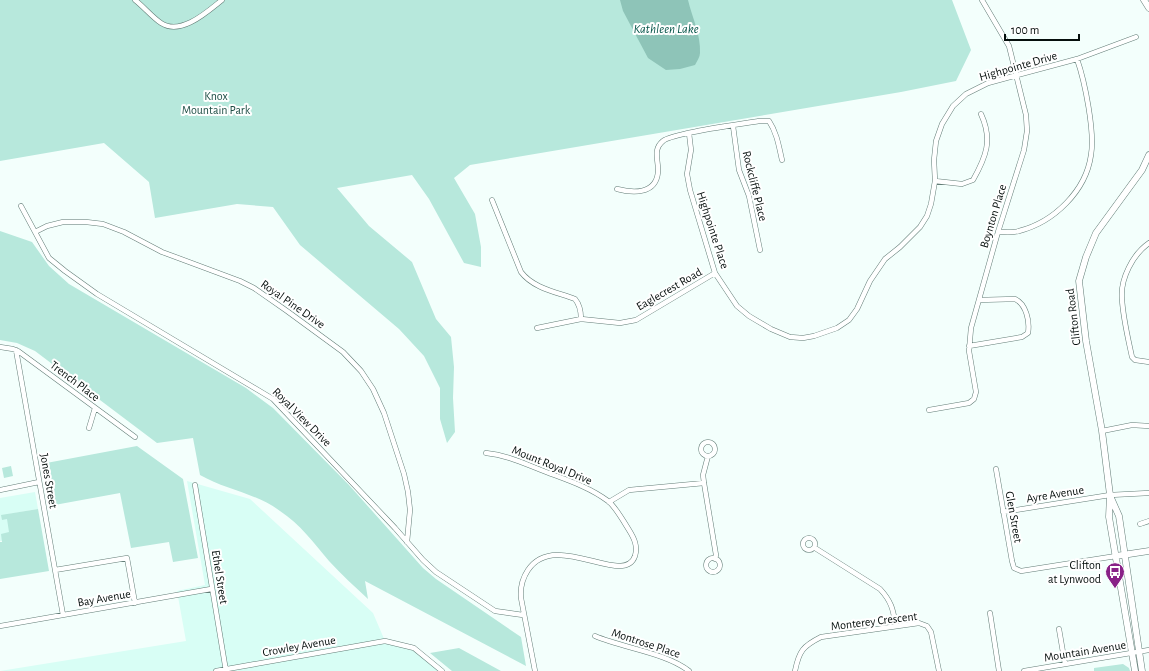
<svg xmlns="http://www.w3.org/2000/svg" width="1149" height="671" font-family="'Alegreya Sans',sans-serif">
  <style>
    .built { fill: #d8fef5 }
    .green { fill: #b7e8dc }
    .water { fill: #8ec4b8 }
    .lines { fill: none; stroke-linecap: round; stroke-linejoin: round }
    .street-casing { stroke: #637d77; stroke-width: 5.5 }
    .secondary-casing { stroke: #637d77; stroke-width: 7 }
    .street { stroke: #fff; stroke-width: 4.5 }
    .secondary { stroke: #fff; stroke-width: 6 }
    .labels { text-anchor: middle; dominant-baseline: central; stroke-width: 4; stroke-linejoin: round; paint-order: stroke }
    .street-label { font-size: 12px; fill: #050e0c; stroke: #fff }
    .park-label { font-size: 12px; fill: #1d4d44; stroke: #fff }
    .poi-label { font-size: 12px; fill: #050e0c; stroke: #fff; text-anchor: end }
    .water-label { font-size: 13px; font-style: italic; fill: #07564a; stroke: #fff }
  </style>
  <rect width="100%" height="100%" fill="#f3fffc"/>
  <!-- built -->
  <path class="built" d="M187 481 250 499 373 613 385 641 414 648 444 671H0L186 641 177 591 205 585Z
    M35 492 38 509 9 514 13 539 0 541V498Z"/>
  <!-- green -->
  <path class="green" d="M0 0H952L971 50 956 81 901 92 470 165 454 178 475 214 481 247V267L464 263 429 199 412 175 337 188 369 226 412 262 436 319 451 337 454 367 453 398 455 432 447 443 440 419V388L424 356 399 329 300 245 273 207 237 204 155 218 149 182 104 143 0 161Z
    M0 231 32 242 49 266 69 284 246 388 273 408 349 485 423 568 436 579 521 637 526 666 365 581 368 599C355 587 341 574 329 561 314 543 300 524 280 511 256 493 226 490 200 475L193 438 157 443 35 351 17 343 0 340Z
    M137 446 183 479 198 558 173 562 169 542 131 548 120 493 49 506 41 464Z
    M11 466 13 476 4 478 2 468Z
    M38 509 49 571 0 579V542H2L1 534 9 532 7 519 2 520 1 515Z
    M459 648 501 671H452L430 653Z
    M1123 664 1129 668 1130 671H1094V668Z"/>
  <!-- water -->
  <path class="water" d="M620 0H688C692 17 701 35 700 53 700 57 697 61 695 65L680 69 666 70 648 58 623 11Z"/>
  <g class="lines">
    <defs>
      <path id="street" d="M135 0C144 7 152 17 161 23 181 36 207 12 222 0
        M733 126 739 170 749 196 760 250
        M689 133 691 150 687 174 690 190 715 273 737 306 749 316 771 329 790 337 803 338 814 336 837 328 849 320 857 309 870 281 885 259 900 247 920 227 927 216 931 204 935 181 934 160 936 141 942 124 953 106 966 94 988 83 1077 59 1136 37
        M935 181 962 184 973 180C986 157 993 140 981 114
        M617 189C632 193 656 195 658 172 659 161 652 150 663 141 672 133 743 124 759 121H769C777 133 779 147 782 160
        M492 200 521 272C533 288 556 292 575 299 580 305 581 311 581 319
        M21 206 49 258 65 271 97 294 273 399 395 528 423 560 436 572 495 611 523 615
        M35 232 47 226 63 222H86L103 224 124 232 162 252 240 281 254 288 287 311 343 352 361 371 373 389 384 413 404 474 408 492 410 510 407 542
        M998 232C1005 232 1013 233 1019 231 1054 222 1086 191 1091 155 1095 132 1085 82 1077 59
        M1149 243C1133 254 1120 279 1122 299 1123 318 1128 338 1132 357L1135 360 1149 362
        M537 328 581 319 620 323 636 320 715 273
        M969 346 1022 337 1028 333C1030 321 1026 304 1015 299L979 300
        M0 347 13 349 18 351 135 437
        M16 350 63 615
        M929 410 969 403 974 399 976 392 969 351 971 328 998 232 1024 150 1027 131 1026 115 1009 46 982 0
        M89 428 95 408
        M1102 431 1132 425 1149 426
        M701 449a7 7 0 1 1 14 0a7 7 0 1 1-14 0Z
        M486 453C506 455 523 463 541 470 564 479 588 486 608 501 615 506 624 522 629 530 634 538 638 546 635 556 624 588 555 529 528 570 522 579 520 587 521 598L535 671
        M708 456 703 475 704 483 716 555 715 559
        M996 469 1012 561 1014 568 1021 571 1116 556
        M195 485 226 671
        M0 490 39 482
        M609 502 629 490 704 483
        M1003 512 1110 495 1149 493
        M1140 524 1149 521
        M803 544a6 6 0 1 1 12 0a6 6 0 1 1-12 0Z
        M815 548 880 589C892 602 893 610 896 626
        M706 565a7 7 0 1 1 14 0a7 7 0 1 1-14 0Z
        M55 570 127 558 135 603
        M990 613 999 671
        M0 626 211 589
        M1059 629 1065 664
        M595 636C623 648 667 653 689 671
        M216 671 385 641 414 648 442 671
        M795 671C799 651 803 646 821 637L919 623 927 626 931 632 939 671
        M1024 671 1149 650"/>
      <path id="secondary" d="M1144 0 1149 8
        M1111 498 1119 516 1142 671
        M1116 556 1149 551
        M1135 671 1109 517 1110 495 1102 431 1086 341 1079 281 1086 257 1096 233 1142 170 1149 155"/>
    </defs>
    <!-- street casing -->
    <use href="#street" class="street-casing"/>
    <!-- secondary casing -->
    <use href="#secondary" class="secondary-casing"/>
    <!-- street -->
    <use href="#street" class="street"/>
    <!-- secondary -->
    <use href="#secondary" class="secondary"/>
  </g>
  <!-- icons -->
  <defs>
    <symbol id="bus-pin" viewBox="-11 -11 22 30"><path d="M0 17L-7.5 6A9.5 9.5 0 1 1 7.5 6Z" fill="#892187" stroke="#fff"/><path d="M-5-6H5V4H4V6H2V4H-2V6H-4V4H-5ZM-3.5-4V0h7V-4ZM-3.5 1.2v1.5H-2V1.2ZM2 1.2v1.5H3.5V1.2Z" fill="#fff"/></symbol>
  </defs>
  <g fill-rule="evenodd">
    <use href="#bus-pin" x="1104" y="561" width="22" height="30"/>
  </g>
  <g class="labels">
    <!-- street labels -->
    <g class="street-label">
      <text transform="translate(1018 66) rotate(-16)">Highpointe Drive</text>
      <text transform="translate(755 186) rotate(76)">Rockcliffe Place</text>
      <text transform="translate(993 216) rotate(-73)">Boynton Place</text>
      <text transform="translate(713 230) rotate(72)">Highpointe Place</text>
      <text transform="translate(669 289) rotate(-30)">Eaglecrest Road</text>
      <text transform="translate(293 304) rotate(35)">Royal Pine Drive</text>
      <text transform="translate(1073 317) rotate(-97)">Clifton Road</text>
      <text transform="translate(75 381) rotate(37)">Trench Place</text>
      <text transform="translate(302 417) rotate(45)">Royal View Drive</text>
      <text transform="translate(552 465) rotate(22)">Mount Royal Drive</text>
      <text transform="translate(49 481) rotate(80)">Jones Street</text>
      <text transform="translate(1055 494) rotate(-9)">Ayre Avenue</text>
      <text transform="translate(1014 517) rotate(80)">Glen Street</text>
      <text transform="translate(220 577) rotate(81)">Ethel Street</text>
      <text transform="translate(104 598) rotate(-10)">Bay Avenue</text>
      <text transform="translate(874 621) rotate(-7)">Monterey Crescent</text>
      <text transform="translate(646 643) rotate(18)">Montrose Place</text>
      <text transform="translate(299 646) rotate(-10)">Crowley Avenue</text>
      <text transform="translate(1085 651) rotate(-9)">Mountain Avenue</text>
    </g>
    <!-- park labels -->
    <g class="park-label">
      <text x="216" y="96">Knox<tspan x="216" dy="14">Mountain Park</tspan></text>
    </g>
    <!-- poi labels -->
    <g class="poi-label">
      <text x="1101" y="565">Clifton<tspan x="1101" dy="14">at Lynwood</tspan></text>
    </g>
    <!-- water labels -->
    <g class="water-label">
      <text x="666" y="29">Kathleen Lake</text>
    </g>
  </g>
  <!-- scale -->
  <path d="M1005 34v6h74v-6" fill="none" stroke="#050e0c" stroke-width="2"/>
  <text x="1011" y="34" font-size="12" fill="#050e0c" stroke="#ffffff" stroke-width="3" paint-order="stroke">100 m</text>
</svg>
